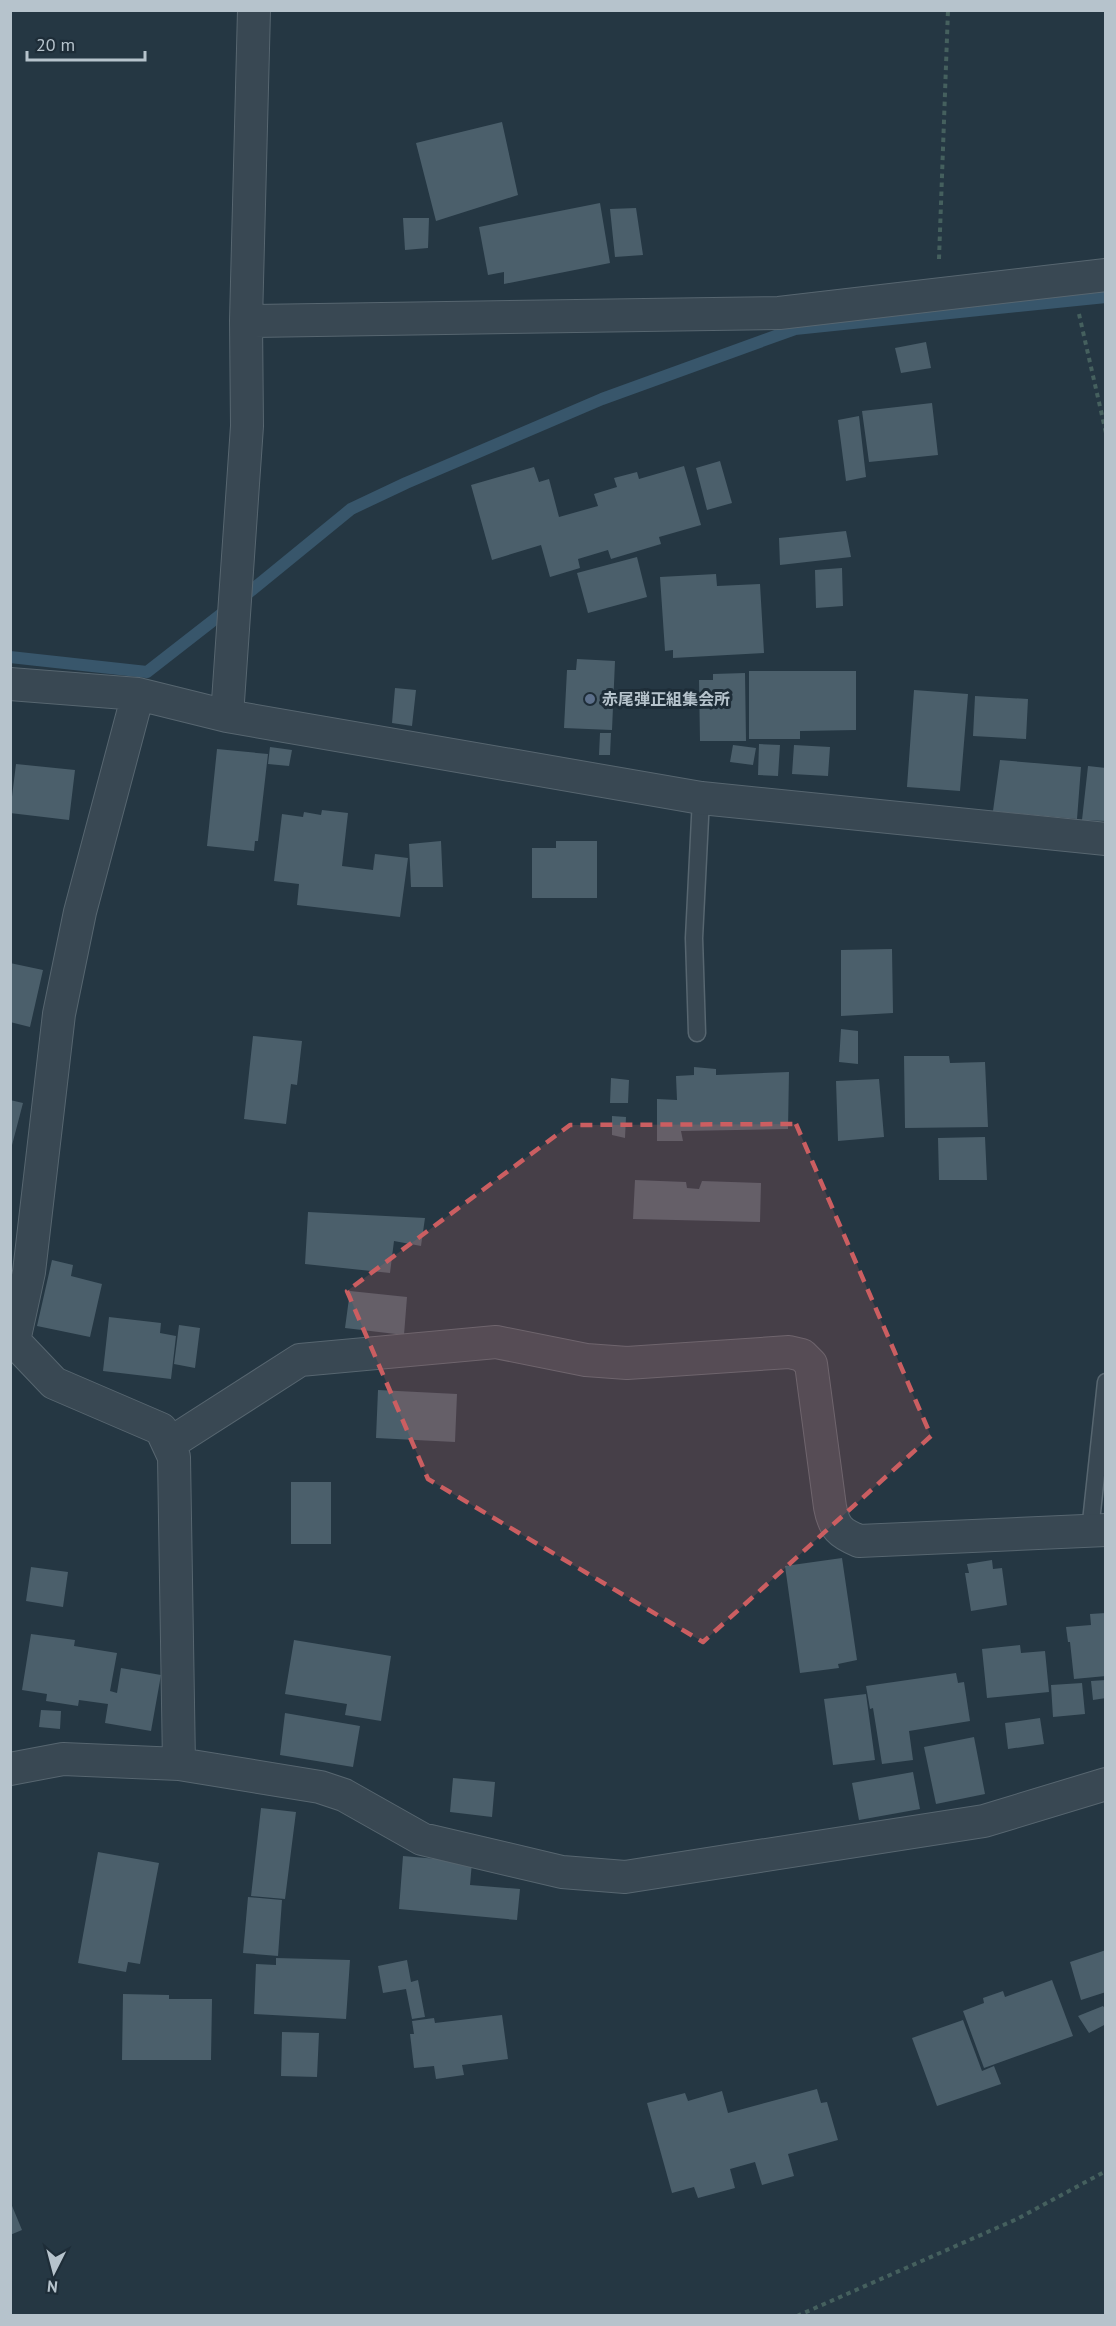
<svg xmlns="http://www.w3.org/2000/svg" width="1116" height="2326" font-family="'PT Sans','Noto Sans JP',sans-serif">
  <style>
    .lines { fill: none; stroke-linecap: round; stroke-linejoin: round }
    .stream { stroke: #38566b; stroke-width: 12 }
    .building { fill: #4b5f6b }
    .service-casing { stroke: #576670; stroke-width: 19 }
    .minor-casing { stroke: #576670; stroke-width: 34 }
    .path { stroke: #45605e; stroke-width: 4; stroke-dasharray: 4.5 4.5; stroke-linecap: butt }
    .service { stroke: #394853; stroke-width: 16 }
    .minor { stroke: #394853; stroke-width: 32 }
    .marked { fill: #cb5e61; fill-opacity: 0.2; stroke: #cb5e61; stroke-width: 4.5; stroke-dasharray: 12 8; stroke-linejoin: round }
    .service-dot { fill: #5c6f8a; stroke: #1e2d38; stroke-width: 2 }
    .labels { text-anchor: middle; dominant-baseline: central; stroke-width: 6; stroke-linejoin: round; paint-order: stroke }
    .poi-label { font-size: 16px; font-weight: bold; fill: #b6c3cc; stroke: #1e2d38; text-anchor: start }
  </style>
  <rect width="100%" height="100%" fill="#253743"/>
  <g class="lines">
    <!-- stream -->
    <path class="stream" d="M10 657 147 672 242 598 351 509 406 483 602 399 795 329 1106 297"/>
  </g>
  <!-- building -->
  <path class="building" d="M502 122 518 195 436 221 416 143Z
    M600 203 610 263 504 284V272L488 275 479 227Z
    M636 208 643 255 615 257 610 209Z
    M403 218H429L428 248 405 250Z
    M926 342 931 368 901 373 895 348Z
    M932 403 938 455 869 462 862 411Z
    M859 416 866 477 846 481 838 420Z
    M720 461 732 503 707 510 696 468Z
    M684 466 701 525 659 537 661 544 611 559 608 550 578 559 580 568 550 577 541 545 492 560 471 485 534 467 539 482 549 479 559 517 598 506 594 494 617 487 614 478 637 472 639 479Z
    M846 531 851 557 780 565 779 538Z
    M637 557 647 597 588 613 577 573Z
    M842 568 843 606 816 608 815 570Z
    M716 574 717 586 760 584 764 653 673 658V650L665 651 660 577Z
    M577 659 615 661 612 730 564 728 567 670H576Z
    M749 671H856V730L800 731V739H749Z
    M745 673 746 741H700L699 680H713V674Z
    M395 688 416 690 412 726 392 723Z
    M914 690 968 694 960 791 907 787Z
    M975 696 1028 699 1026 739 973 736Z
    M600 733H611L610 755H599Z
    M759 744 780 745 778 776 758 775Z
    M733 745 756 748 753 765 730 762Z
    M794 745 830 747 828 776 792 774Z
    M270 747 292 750 289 766 268 764Z
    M217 749 268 754 258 841H255L254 851 207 846Z
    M1000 760 1081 767 1077 819 993 811Z
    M16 764 75 770 69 820 10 813Z
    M1088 766 1106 768V821L1082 820Z
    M322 810 348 813 342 866 373 870 375 854 408 858 400 917 297 905 299 884 274 881 282 814 303 817 304 812 321 815Z
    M441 841 443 887H411L409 844Z
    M556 841H597V898H532V848H556Z
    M892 949 893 1013 841 1016V950Z
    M10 963 43 970 30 1027 10 1022Z
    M841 1029 858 1031V1064L839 1062Z
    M253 1036 302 1041 297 1085 291 1084 286 1124 244 1119Z
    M904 1056H949L950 1063 985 1062 988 1127 905 1128Z
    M694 1067 716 1069V1075L789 1072 788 1129 681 1131 683 1141H657V1099L677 1100 676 1076 694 1075Z
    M611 1078 629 1080 628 1103H610Z
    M879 1079 884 1137 838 1141 836 1081Z
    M10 1100 23 1103 11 1149H10Z
    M612 1116 626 1117 625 1138 612 1135Z
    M985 1137 987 1180H939L938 1138Z
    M635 1180 686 1182 687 1188 699 1189 702 1181 761 1183 760 1222 633 1219Z
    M308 1212 425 1218 421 1246 394 1241 390 1273 305 1264Z
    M52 1260 73 1265 71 1276 102 1284 90 1337 37 1326Z
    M350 1291 407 1297 404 1335 345 1328Z
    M109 1317 161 1323 160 1333 176 1336 171 1379 103 1371Z
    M179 1325 200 1328 195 1368 174 1364Z
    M378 1390 457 1394 455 1442 376 1438Z
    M291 1482H331V1544H291Z
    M842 1558 857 1660 838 1664 839 1668 800 1673 785 1566Z
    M992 1560 993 1569 1002 1568 1007 1605 971 1611 965 1573H969L967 1564Z
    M31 1567 68 1572 63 1607 26 1601Z
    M1106 1613V1676L1074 1679 1070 1642H1068L1066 1627 1091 1625 1090 1614Z
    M31 1634 75 1640 74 1646 117 1653 110 1691 117 1693 121 1668 161 1675 151 1731 105 1723 108 1704 79 1700 78 1706 46 1701 47 1694 22 1690Z
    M294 1640 391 1656 381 1721 345 1715 347 1704 285 1694Z
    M1020 1645 1021 1653 1045 1651 1049 1692 987 1698 982 1649Z
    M956 1673 958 1683 964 1682 970 1721 909 1731 913 1760 882 1764 873 1708 870 1709 866 1686Z
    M1106 1680V1698L1093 1700 1091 1681Z
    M1082 1683 1085 1714 1053 1717 1051 1685Z
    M866 1694 875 1760 833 1765 824 1699Z
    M41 1710 61 1711 60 1729 39 1727Z
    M285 1713 360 1726 353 1767 280 1755Z
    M1040 1718 1044 1744 1008 1749 1005 1723Z
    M974 1737 985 1794 936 1804 924 1747Z
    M913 1772 920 1809 859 1820 852 1783Z
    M453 1778 495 1782 492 1817 450 1812Z
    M261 1808 296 1812 285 1899 251 1896Z
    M98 1852 159 1863 140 1964 128 1962 126 1972 78 1963Z
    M403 1856 472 1862 470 1885 520 1889 517 1920 399 1909Z
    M248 1897 282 1900 278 1956 243 1953Z
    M1106 1950V1992L1081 2000 1070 1962Z
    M276 1958 350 1960 346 2019 254 2014 256 1964 276 1965Z
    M407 1960 411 1982 418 1980 425 2017 412 2019 406 1989 383 1993 378 1966Z
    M1052 1980 1073 2036 984 2068 963 2011 984 2003 983 1998 1003 1991 1005 1997Z
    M123 1994 169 1995V1999H212L211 2060H122Z
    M1103 2006 1106 2010V2024L1089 2033 1078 2016Z
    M502 2015 508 2059 462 2065 464 2075 436 2079 434 2066 414 2068 410 2034H414L412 2021 434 2018 435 2023Z
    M963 2020 982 2071 994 2066 1001 2084 937 2106 912 2038Z
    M282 2032 319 2033 317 2077 281 2076Z
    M817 2089 821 2103 827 2102 838 2140 788 2154 794 2176 762 2185 755 2162 730 2169 735 2188 698 2198 694 2187 672 2193 647 2103 685 2093 688 2101 722 2091 728 2113Z
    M10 2201 22 2230 10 2235Z"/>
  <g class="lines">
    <defs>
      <path id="service" d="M697 1033 694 938 701 798
        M1090 1531 1106 1382"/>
      <path id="minor" d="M246 321 779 313 1106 275
        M10 684 138 694 227 716 701 798 1106 839
        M227 716 247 426 246 321 254 10
        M10 1341H14L54 1383 161 1429 174 1457 179 1764
        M14 1341 29 1272 59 1014 80 912 138 694
        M169 1444 300 1360 496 1342 586 1360 627 1363 789 1352 802 1355 811 1364 830 1507C834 1528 840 1533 859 1541L1106 1530
        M10 1769 63 1759 179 1764 320 1787 344 1795 422 1839 562 1872 625 1877 984 1821 1106 1784"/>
    </defs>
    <!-- service casing -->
    <use href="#service" class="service-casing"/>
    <!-- minor casing -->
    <use href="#minor" class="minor-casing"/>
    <!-- path -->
    <path class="path" d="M939 259 948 10
      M1079 314 1106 433
      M797 2316 1017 2219 1106 2171"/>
    <!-- service -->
    <use href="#service" class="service"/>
    <!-- minor -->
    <use href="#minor" class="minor"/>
  </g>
  <!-- marked area -->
  <path class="marked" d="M796 1124 931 1436 703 1642 428 1479 347 1291 570 1125Z"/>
  <!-- markers -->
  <circle class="service-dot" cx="590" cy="699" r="6"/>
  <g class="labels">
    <!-- poi labels -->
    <g class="poi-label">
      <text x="602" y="699">赤尾弾正組集会所</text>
    </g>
  </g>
  <!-- border -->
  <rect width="1116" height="2326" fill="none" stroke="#b6c3cc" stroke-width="24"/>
  <!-- north arrow -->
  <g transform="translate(54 2272) rotate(186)" stroke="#1e2d38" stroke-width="4.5" paint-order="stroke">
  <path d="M0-4.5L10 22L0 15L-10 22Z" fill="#b6c3cc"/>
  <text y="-9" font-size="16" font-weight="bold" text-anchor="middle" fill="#b6c3cc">N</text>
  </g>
  <!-- scale -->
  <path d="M27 51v9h118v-9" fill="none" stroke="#b6c3cc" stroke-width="3"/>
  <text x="36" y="51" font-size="18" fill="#b6c3cc" stroke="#1e2d38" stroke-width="4.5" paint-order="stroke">20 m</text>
</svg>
